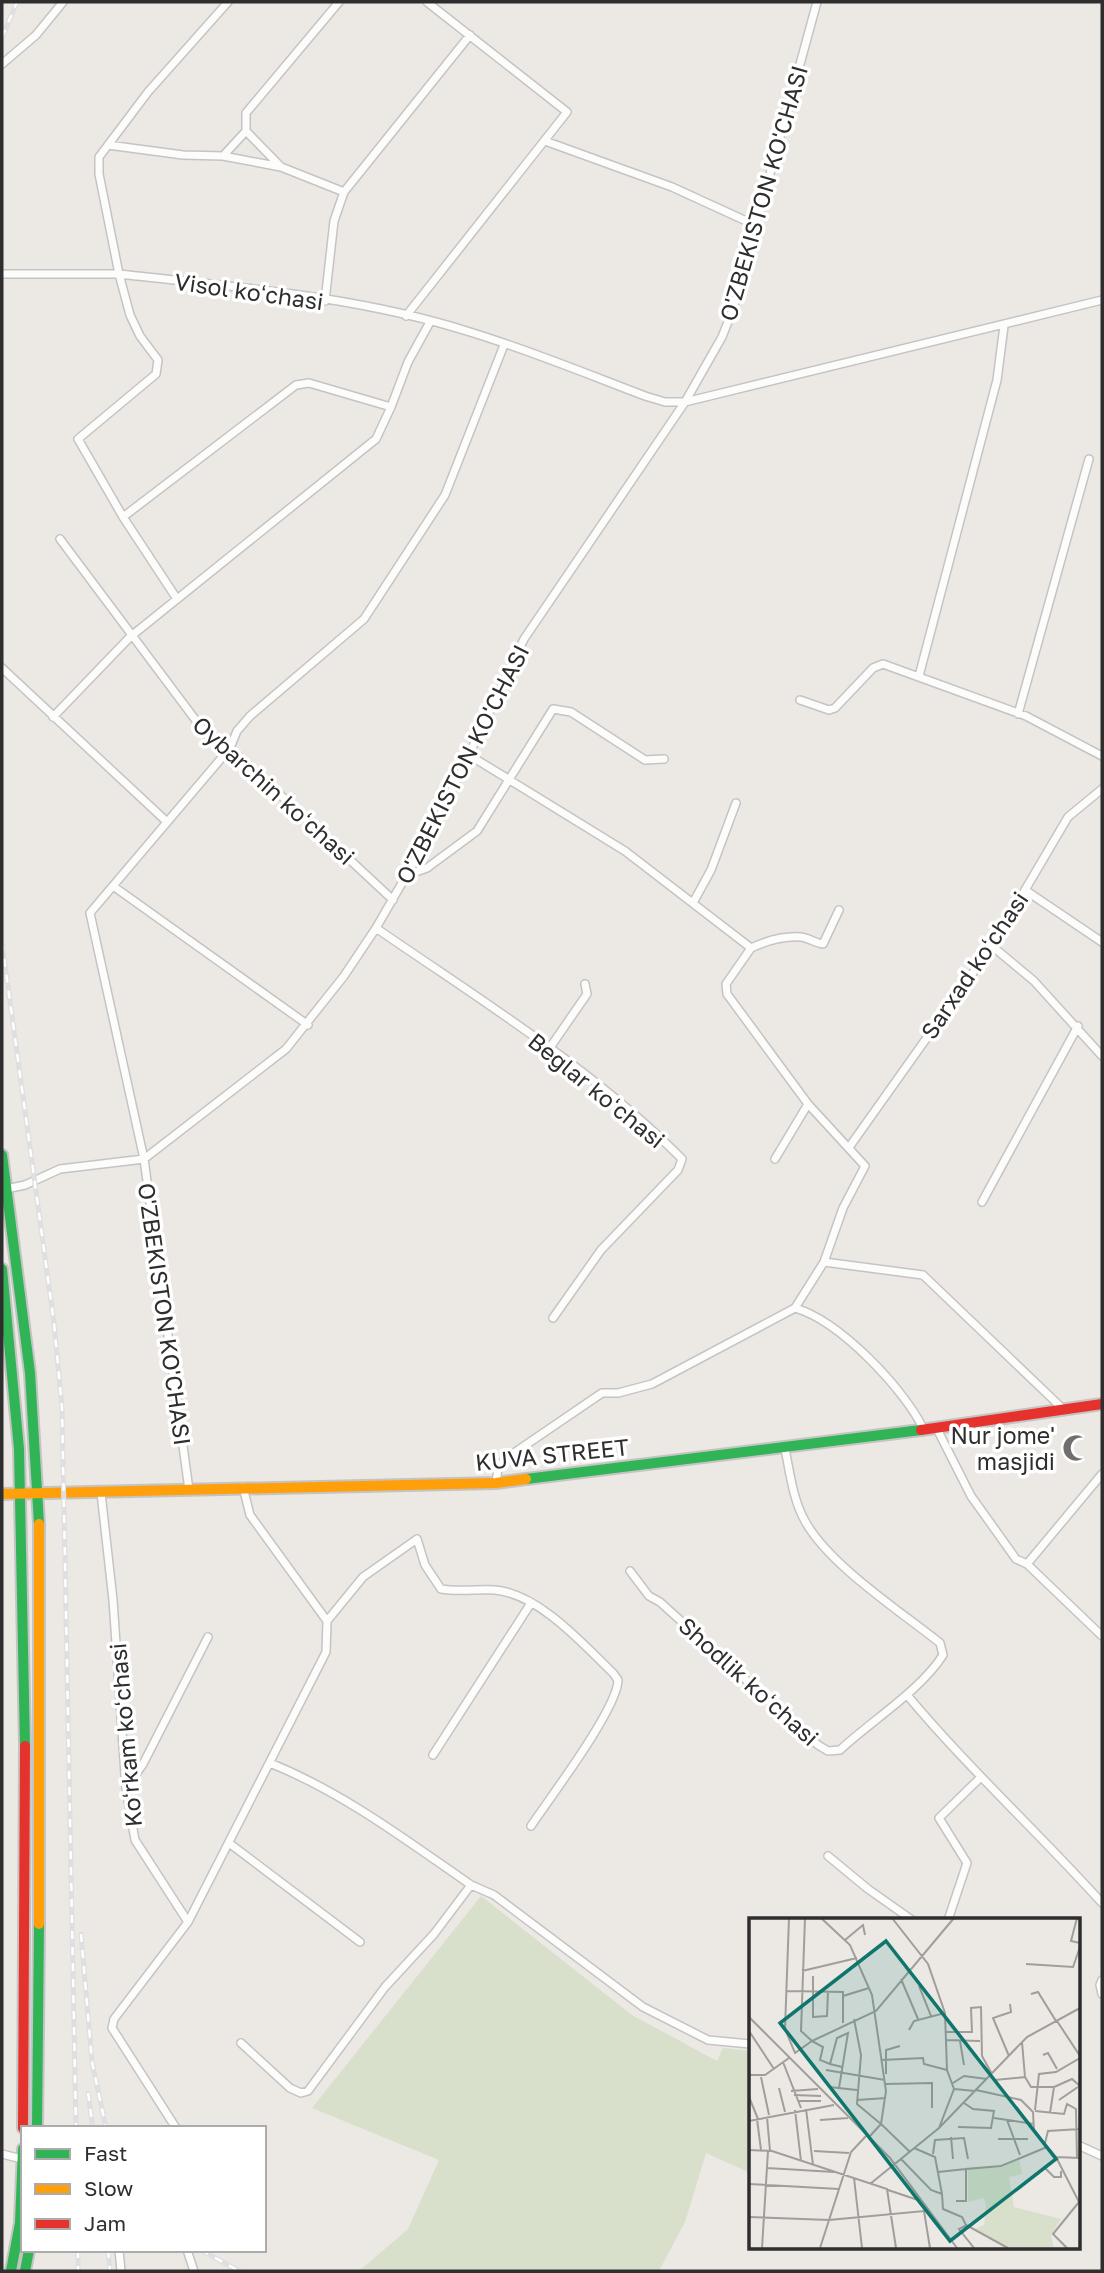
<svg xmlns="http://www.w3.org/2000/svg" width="1104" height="2273" font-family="'Golos Text',sans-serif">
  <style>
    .cemetery { fill: #d8e0cc }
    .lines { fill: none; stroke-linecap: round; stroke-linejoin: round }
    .street-casing { stroke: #c5c4c5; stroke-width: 10 }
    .fast-casing { stroke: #c5c4c5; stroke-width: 14 }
    .slow-casing { stroke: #c5c4c5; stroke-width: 14 }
    .jam-casing { stroke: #c5c4c5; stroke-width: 14 }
    .street { stroke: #fcfcfb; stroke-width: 7 }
    .fast { stroke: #30b455; stroke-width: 10 }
    .slow { stroke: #ff9f0a; stroke-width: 10 }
    .jam { stroke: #e5322d; stroke-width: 10 }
    .rail-casing { stroke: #dfdfe1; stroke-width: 5 }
    .rail { stroke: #fff; stroke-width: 2.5; stroke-dasharray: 8; stroke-linecap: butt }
    .labels { text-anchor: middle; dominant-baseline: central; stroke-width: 7; stroke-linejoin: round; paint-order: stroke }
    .street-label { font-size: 23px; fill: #2e2e2e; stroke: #fff }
    .poi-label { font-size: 23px; fill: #2e2e2e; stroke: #fff; text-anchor: end }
    .inset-road { fill: none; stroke: #a09e9b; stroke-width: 2 }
    .view { fill: #0f766e; fill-opacity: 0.15; stroke: #0f766e; stroke-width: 3.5 }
    .inset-edge { fill: none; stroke: #2e2e2e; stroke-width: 3.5 }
  </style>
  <rect width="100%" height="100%" fill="#ece8e4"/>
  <!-- cemetery -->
  <path class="cemetery" d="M481 1896 632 2015 717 2061 723 2048 750 2051V2173L706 2153 685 2222 659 2271H359L408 2229 439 2160 312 2108Z"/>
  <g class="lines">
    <defs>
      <path id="street" d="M228 2 148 92 99 157V174L119 274C235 287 358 296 470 332 529 350 587 374 645 396L665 402H685L1102 300
        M339 2 246 113V131L281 167 344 192 470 35
        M2 64 36 35 63 2
        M545 141 672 187 755 225
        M108 145 183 155 223 156 246 131
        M223 156 281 167
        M2 274H119L130 315 140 336 158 360 156 374 78 439 123 517
        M325 301 334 221 344 192
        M406 316 567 112 427 2
        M391 407 408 362 430 322
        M60 539 206 734 230 748 393 900
        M2 668 166 821
        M919 676 997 380 1004 326
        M800 700 829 710 835 708 873 668 883 664 1026 716 1102 756
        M1018 714 1089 459
        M53 717 130 637 376 439 391 407 309 383 296 385 123 517 177 599
        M469 755 625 851 751 948 726 984 727 994 808 1104 865 1166 843 1208 824 1262 795 1308 652 1384 618 1393H602L505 1459 498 1468 496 1483
        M410 874 427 868 477 831 553 709 571 712 645 760 664 759
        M113 886 308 1025
        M1025 890 1102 942
        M694 901 711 870 736 803
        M376 928C480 1000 593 1069 682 1159L678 1170 601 1250 553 1318
        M992 946 1034 981 1102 1056
        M751 948C766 941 785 936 801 937 809 938 815 943 823 944L839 910
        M549 1049 587 994 585 984
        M850 1146 992 946 1068 817 1102 789
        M775 1159 808 1104
        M6 1189 25 1185 60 1169 144 1159 90 913 230 748 237 731 250 716 364 619 445 495 504 345
        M982 1202 1078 1026
        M824 1262 923 1275 1062 1408
        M795 1308C840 1321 903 1388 923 1428
        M936 1427 971 1496 1016 1559 1027 1564 1102 1636
        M189 1490 144 1159 286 1049 344 976 376 928 435 826 524 639 685 402 722 337 733 309 817 2
        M101 1493 113 1600 126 1789 135 1840 188 1922 114 2019 112 2028 176 2128
        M1027 1564 1102 1474
        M630 1571 649 1596 660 1602 818 1745 828 1751 840 1750C871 1721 921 1690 943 1655L940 1643C900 1611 828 1564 805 1521 793 1500 790 1473 785 1449
        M327 1621 363 1577 417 1539 425 1565 441 1589C459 1592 477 1589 495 1590 539 1594 583 1644 613 1673L618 1680C618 1708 549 1799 531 1826
        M907 1695C968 1768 1038 1832 1102 1903
        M433 1755 531 1603
        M270 1763C344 1793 406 1840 471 1885
        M126 1788 143 1764 208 1637
        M229 1843 360 1942
        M828 1856 868 1889 912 1920
        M948 1920 967 1863 939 1818 981 1777
        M188 1922 326 1652 327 1621 250 1515 243 1487
        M1102 1980 1100 1985 1102 1994
        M241 2043 290 2088 301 2093 308 2091 385 1987 434 1934 471 1885 494 1895 643 2007 708 2040 750 2044
        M1078 2145 1102 2156
        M2 2154 22 2159
        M119 2250 121 2271
        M187 2250 194 2271"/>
      <path id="fast" d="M2 1155 30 1373 39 1524
        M2 1269 19 1449 25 1746
        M526 1479 921 1430
        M37 2128 39 1924
        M11 2271 20 2223 23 2149
        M25 2271 29 2250"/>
      <path id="slow" d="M2 1494 496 1483 526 1479
        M39 1924V1524"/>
      <path id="jam" d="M921 1430 1102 1404
        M23 2128 25 1746"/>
    </defs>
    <!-- street casing -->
    <use href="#street" class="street-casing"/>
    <!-- fast casing -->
    <use href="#fast" class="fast-casing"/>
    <!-- slow casing -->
    <use href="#slow" class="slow-casing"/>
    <!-- jam casing -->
    <use href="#jam" class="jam-casing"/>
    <!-- street -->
    <use href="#street" class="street"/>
    <!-- fast -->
    <use href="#fast" class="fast"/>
    <!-- slow -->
    <use href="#slow" class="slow"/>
    <!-- jam -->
    <use href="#jam" class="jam"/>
    <defs>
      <path id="rail" d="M2 37 17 2
        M2 943 54 1323 62 1408 76 2128
        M81 1934 92 2062 106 2128
        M88 2093 93 2128
        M78 2250V2271
        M108 2250 110 2271
        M201 2250 239 2271"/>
    </defs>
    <!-- rail casing -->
    <use href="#rail" class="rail-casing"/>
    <!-- rail -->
    <use href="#rail" class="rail"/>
  </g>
  <!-- icons -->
  <defs>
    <symbol id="mosque-bare" viewBox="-9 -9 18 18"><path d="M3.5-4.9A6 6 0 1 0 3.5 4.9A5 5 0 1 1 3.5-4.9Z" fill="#706f6e" stroke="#fff" stroke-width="2.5" paint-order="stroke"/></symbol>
  </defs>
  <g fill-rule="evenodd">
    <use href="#mosque-bare" x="1057" y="1429" width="38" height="38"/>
  </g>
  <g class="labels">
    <!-- street labels -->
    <g class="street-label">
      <text transform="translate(763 193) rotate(-74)">O'ZBEKISTON KO'CHASI</text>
      <text transform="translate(249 291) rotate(8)">Visol koʻchasi</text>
      <text transform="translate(462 764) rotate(-63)">O'ZBEKISTON KO'CHASI</text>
      <text transform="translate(274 790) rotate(42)">Oybarchin koʻchasi</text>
      <text transform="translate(974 965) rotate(-56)">Sarxad koʻchasi</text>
      <text transform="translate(597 1090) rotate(39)">Beglar koʻchasi</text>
      <text transform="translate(165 1314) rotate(82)">O'ZBEKISTON KO'CHASI</text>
      <text transform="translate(552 1454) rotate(-6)">KUVA STREET</text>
      <text transform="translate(749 1681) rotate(42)">Shodlik koʻchasi</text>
      <text transform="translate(125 1735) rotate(-95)">Koʻrkam koʻchasi</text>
    </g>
    <!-- poi labels -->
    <g class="poi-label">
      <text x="1055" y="1435">Nur jome'<tspan x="1055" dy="26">masjidi</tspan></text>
    </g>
  </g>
  <!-- overview -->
  <g transform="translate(749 1918)">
    <rect width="331" height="331" fill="#ece8e4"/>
    <path d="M270 240 273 256 260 259 265 289 312 301 302 317 305 330H262L226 311 235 307 237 288 235 280 219 284V251L254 249Z" fill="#d8e0cc"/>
    <path class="inset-road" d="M40 0 36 111 46 135 63 123 74 129 71 142 81 146M56 0 52 113 63 123 127 93 205 0M72 0 101 27 123 77 137 173 132 206 161 234M143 0 179 46 196 95 198 152 205 171 190 210M328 0 322 23 331 25M96 22 114 7 116 17M277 46 324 49 331 29M53 53 108 40M64 58V99L78 98 79 73M152 61 169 101M170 68 182 98M38 73 94 74V105M282 76 289 74 307 103M94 78 120 70M0 99 141 240 208 330M105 101 112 137 108 186 132 206 121 218M308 103 331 138M160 112 165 103 196 95M0 113 25 151M196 114H223L222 90 232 89 233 138 243 156M197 122 231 123M211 123 215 147M294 137 299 135 308 151M260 138 244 100 262 94 261 86M133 142 174 140 175 146 198 152M34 144 52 190M77 152 136 162M137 156V132L151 128M0 157H16L40 140M242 157 246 162 276 159 273 124M12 159 20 197M276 159 282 169H305M204 165 215 158 238 161M137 166 183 165V190M80 169 108 172M30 170 36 194M90 170 99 115 88 120 81 146 93 149M205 171 226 173M227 172 272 182 284 194 285 213 307 239 331 240M42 173 69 171M45 177 72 178M0 179 9 201M108 182 137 180M310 182 329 169M50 183H72M57 191 64 247M46 192 52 243M286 192 290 156 307 154 331 140M286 193 315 196 318 186 327 191 328 240M301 195 305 169 323 161 331 168M18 199 21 233M245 200 285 206M8 201 12 232M71 202 99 200M258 202 271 237M0 203 85 187M209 209 242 210 245 193 224 191 215 185M202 219 204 241M249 221H279M296 225 299 213 331 211M165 230 186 239 193 276M0 232 23 233 138 271 147 330M65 233 100 235M184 236 186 222 215 220 219 241M307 239 330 284M152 241 182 272 193 276 194 291 213 299 217 307 259 330M18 250 85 254M296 250 305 259H312V253M189 254 217 251M105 260 113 330M0 266 90 271M121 266 190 210 278 119 331 90M139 272 169 282M207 283H217V251L252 248 298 229M0 299 80 302 175 293 181 330M218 307 210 311 225 330M13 330 19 233M71 330 102 234 117 218M318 330 304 316 330 284"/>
    <path class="view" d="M137 23 307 241 201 323 31 105Z"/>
    <rect width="331" height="331" class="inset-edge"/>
  </g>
  <!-- border -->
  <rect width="1104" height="2273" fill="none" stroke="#2e2e2e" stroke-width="7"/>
  <!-- legend -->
  <rect x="21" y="2126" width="245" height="126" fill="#ffffff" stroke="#ababab" stroke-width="2"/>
  <rect x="35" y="2149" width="35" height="10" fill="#30b455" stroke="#ababab" stroke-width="2"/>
  <text x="84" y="2161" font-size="21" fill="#2e2e2e">Fast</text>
  <rect x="35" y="2184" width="35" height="10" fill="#ff9f0a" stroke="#ababab" stroke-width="2"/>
  <text x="84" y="2196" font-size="21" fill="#2e2e2e">Slow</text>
  <rect x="35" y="2219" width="35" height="10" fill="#e5322d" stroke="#ababab" stroke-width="2"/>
  <text x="84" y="2231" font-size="21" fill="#2e2e2e">Jam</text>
</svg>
